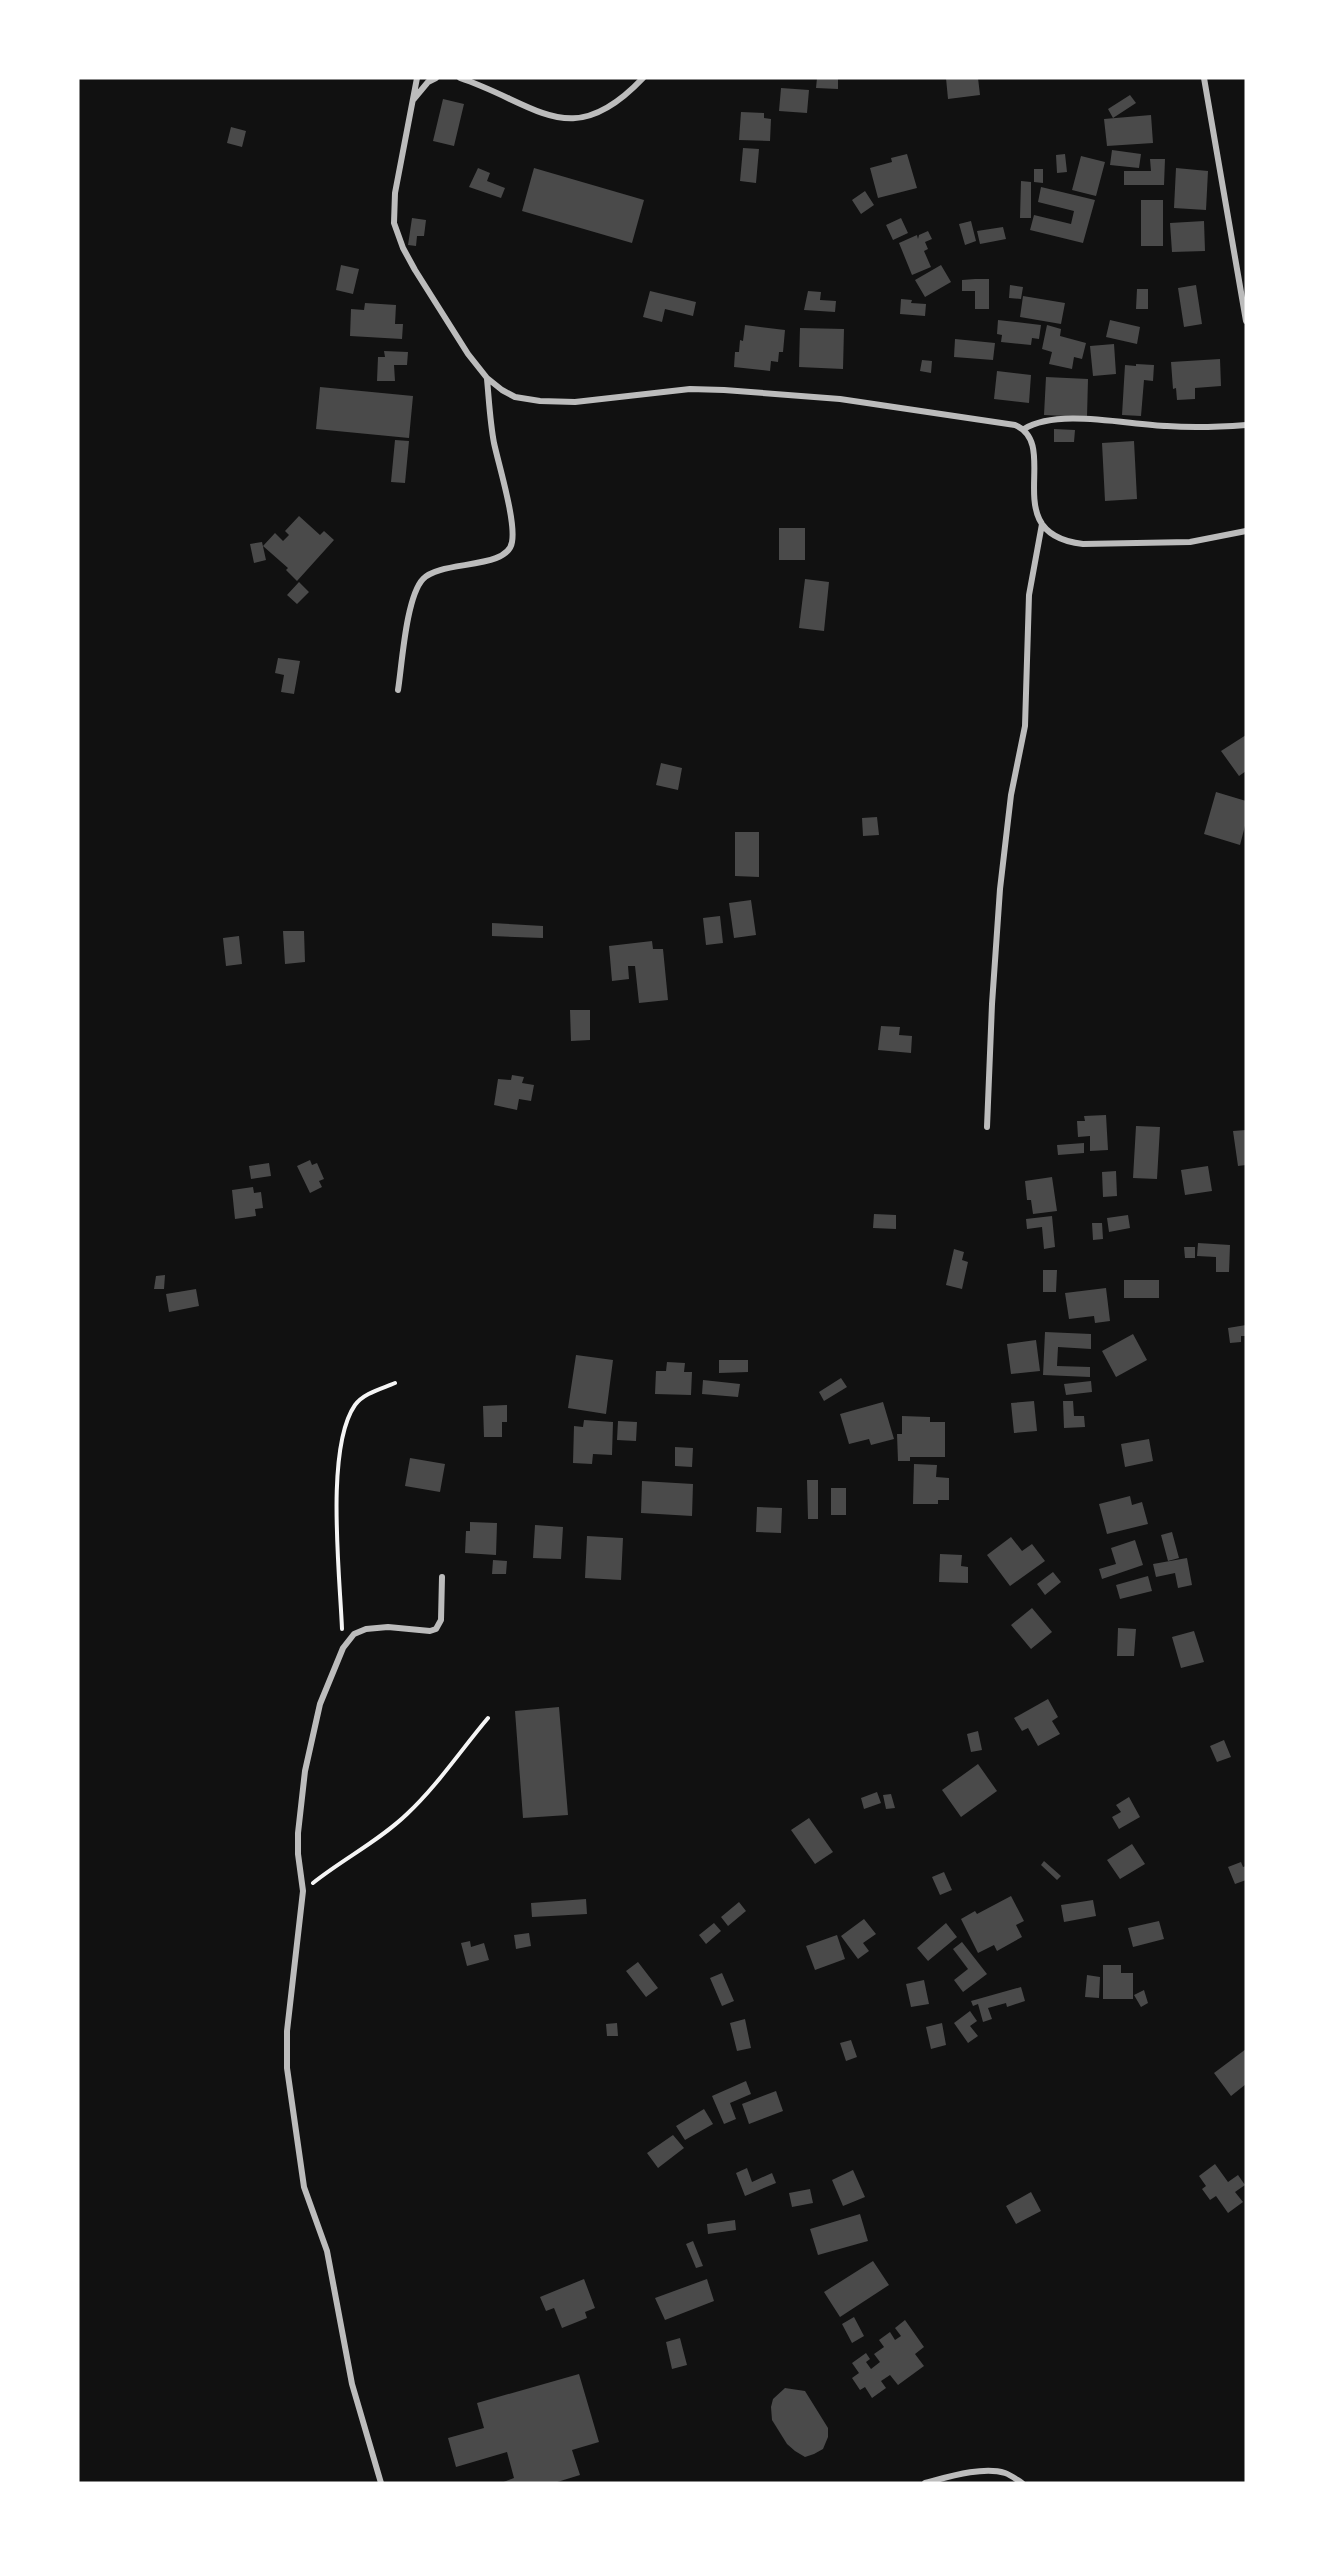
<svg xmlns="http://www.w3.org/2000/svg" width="1324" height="2561" font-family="'Sofia Sans Condensed',sans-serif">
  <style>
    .building { fill: #4a4a4a }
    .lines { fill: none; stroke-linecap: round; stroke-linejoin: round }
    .path { stroke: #f5f5f5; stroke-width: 4 }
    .minor { stroke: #bcbcbc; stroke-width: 6 }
  </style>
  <rect width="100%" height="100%" fill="#111"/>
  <!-- building -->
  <path class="building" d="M817 78H838V89L816 88Z
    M946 78H978L980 95 948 99Z
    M781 88 809 90 807 113 779 111Z
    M1130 95 1136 103 1113 118 1108 109Z
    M443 99 464 104 454 146 433 141Z
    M741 112 764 113V118L771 119 770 141 739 140Z
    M1151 115 1153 143 1107 146 1104 119Z
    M231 127 246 131 242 147 227 143Z
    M743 148 759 149 756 183 740 181Z
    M1112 150 1141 154 1139 168 1110 165Z
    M907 154 917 188 878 198 870 168 892 162 891 158Z
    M1065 154 1067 172 1057 173 1056 155Z
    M1081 156 1105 162 1096 196 1072 190Z
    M1150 159H1165L1164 185H1124V171H1151Z
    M478 168 490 173 487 181 505 188 501 198 469 187Z
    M534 168 644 200 632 243 522 211Z
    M1176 168 1208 171 1206 210 1174 208Z
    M1034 169H1043V183L1034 182Z
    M1021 181 1031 182V218H1020Z
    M1041 187 1095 200 1083 243 1030 230 1034 215 1071 224 1074 211 1038 202Z
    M865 191 874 205 861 214 852 200Z
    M1141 200H1163V246H1141Z
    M412 218 426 220 424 236H417L416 246 408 245Z
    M901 218 908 233 893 240 886 225Z
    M971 221 976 241 965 245 959 224Z
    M1204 221 1205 251 1172 252 1170 223Z
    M1003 227 1006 239 980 244 977 231Z
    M928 231 932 239 925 242 928 249 924 251 931 267 912 275 899 243 917 235 918 239 919 235Z
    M341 265 359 269 353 294 336 290Z
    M941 265 951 282 925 297 915 280Z
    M975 279H989V309H975V291H962V280Z
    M1010 285 1023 287 1021 299 1009 298Z
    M1196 285 1202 324 1184 327 1178 288Z
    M1137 289H1148V309H1136Z
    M650 291 696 302 693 316 665 309 662 322 643 317Z
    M808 291 821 292 820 300 836 301 835 312 804 310Z
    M1023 296 1065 303 1061 324 1020 317Z
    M901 299 912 300 911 303 926 304 925 316 900 314Z
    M365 303 396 305 395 324H403L402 339 350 336 351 309 364 310Z
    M998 320 1041 325 1039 339 1032 338 1031 345 1001 342 1002 335 997 334Z
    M1110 320 1140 327 1137 344 1106 337Z
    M745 325 785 330 783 352H779L778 362 771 361 770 371 734 367 735 352H739L740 340 743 341Z
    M1047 325 1061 329 1060 336 1086 343 1082 359 1074 357 1072 369 1049 364 1052 352 1042 349Z
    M800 328 844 329 843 369 799 367Z
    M955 339 995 343 993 360 954 357Z
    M1114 344 1116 374 1093 376 1090 346Z
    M384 351 408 352 407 365H394L395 381H377L378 357H385Z
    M1220 359 1221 386 1195 388V399L1177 400 1176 388 1173 389 1171 362Z
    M922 360 932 361 931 373 920 371Z
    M1136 364 1154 365 1153 381 1144 380 1141 416 1122 415 1125 365 1136 366Z
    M997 371 1031 375 1029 403 994 399Z
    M1046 377 1088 379 1087 417 1044 415Z
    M320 387 413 396 409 438 316 429Z
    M1054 429 1075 430 1074 442H1054Z
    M395 440 409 441 405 483 391 482Z
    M1134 441 1137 499 1105 501 1102 443Z
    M299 516 320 535 324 531 334 540 297 581 286 570 288 568 263 546 275 533 283 541 289 535 285 531Z
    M779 528H805V560H779Z
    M262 542 266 560 254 563 250 544Z
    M805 579 829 582 824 631 799 628Z
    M299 582 309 592 297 604 287 595Z
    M278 658 300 661 294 694 281 692 284 675 275 673Z
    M1246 735V771L1239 776 1221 751Z
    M661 763 682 768 678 790 656 785Z
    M1216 792 1246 801V822L1240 845 1204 834Z
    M877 817 879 835 863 836 862 818Z
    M735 832H759V877L735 876Z
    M751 900 756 935 734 938 729 903Z
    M720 916 723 943 706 945 703 918Z
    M492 923 543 926V938L492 936Z
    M283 931H304L305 962 285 964Z
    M239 936 242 964 226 966 223 938Z
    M652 941 653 949H663L668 1000 639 1003 635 966H628L629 979 612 981 609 946Z
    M570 1010H590V1040L571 1041Z
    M881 1026 900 1027 899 1035 912 1036 911 1053 878 1050Z
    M512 1075 524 1077 522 1083 534 1085 531 1101 519 1099 517 1110 494 1105 498 1079 511 1080Z
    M1106 1115 1108 1150 1090 1151V1136L1078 1137 1077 1121H1085L1084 1116Z
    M1136 1126 1160 1127 1157 1179 1133 1178Z
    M1246 1130V1165L1238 1166 1233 1131Z
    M1084 1143V1153L1058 1155 1057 1145Z
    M310 1160 312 1165 317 1163 324 1179 319 1181 322 1187 310 1193 297 1166Z
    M269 1163 271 1176 251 1179 249 1166Z
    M1208 1166 1212 1191 1185 1195 1181 1170Z
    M1116 1171 1117 1196 1103 1197 1102 1172Z
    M1052 1177 1057 1211 1033 1214 1031 1200H1027L1025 1181Z
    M253 1187 254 1193 261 1192 263 1208 255 1209 256 1216 235 1219 232 1190Z
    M874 1214 896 1215V1229L873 1228Z
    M1128 1215 1130 1228 1109 1232 1107 1218Z
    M1052 1216 1055 1247 1044 1249 1042 1227 1027 1229 1026 1219Z
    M1092 1223H1102L1103 1239 1093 1240Z
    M1198 1243 1230 1245 1229 1272H1216V1257L1197 1256Z
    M1184 1247H1195V1258H1185Z
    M954 1249 964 1252 962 1260 968 1262 962 1289 946 1285Z
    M1043 1270H1057L1056 1292H1043Z
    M165 1275 164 1289H154L156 1276Z
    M1124 1280H1159V1298H1124Z
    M1106 1288 1110 1321 1095 1323 1094 1316 1069 1319 1065 1293Z
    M196 1289 199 1306 169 1312 166 1294Z
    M1246 1325V1336H1241V1342L1230 1343 1228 1328Z
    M1045 1332 1091 1334V1349L1058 1347 1057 1366 1090 1367V1377L1043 1375Z
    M1133 1334 1147 1360 1116 1377 1102 1351Z
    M1036 1340 1040 1371 1011 1374 1007 1344Z
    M576 1355 613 1360 606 1414 568 1408Z
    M719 1360H748V1372L719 1373Z
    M667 1362 685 1363 684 1372H692L691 1395 655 1394 656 1371H666Z
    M841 1378 847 1387 824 1401 819 1392Z
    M703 1380 740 1384 738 1397 702 1394Z
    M1091 1381 1092 1392 1066 1395 1064 1384Z
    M1034 1401 1037 1431 1014 1433 1011 1403Z
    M1063 1401H1073L1074 1416H1084L1085 1427 1064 1428Z
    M883 1402 894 1439 871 1445 869 1439 849 1444 840 1414Z
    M507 1405V1422H502V1437H484L483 1406Z
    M902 1416 930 1417V1422H945V1457H910V1461H898L897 1434H902Z
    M584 1420 613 1422 612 1455 593 1454 592 1464 573 1463 574 1426 583 1427Z
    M618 1421 637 1422 636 1441 617 1440Z
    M1149 1439 1153 1461 1125 1467 1121 1444Z
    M675 1447 693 1448 692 1467 675 1466Z
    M410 1458 445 1464 440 1492 405 1486Z
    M914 1464 937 1465 936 1477 949 1478V1500H938V1504H913Z
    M807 1480H818V1519H808Z
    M642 1481 693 1484 692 1516 641 1513Z
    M831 1488H846V1515H831Z
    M1130 1496 1132 1505 1142 1502 1148 1524 1107 1534 1099 1504Z
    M757 1507 782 1508 781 1533 756 1532Z
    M470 1522 497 1523 496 1555 465 1553 466 1531H470Z
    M535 1525 563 1527 561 1559 533 1558Z
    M1172 1532 1179 1558 1168 1561 1161 1535Z
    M587 1536 623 1538 621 1580 585 1578Z
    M1011 1537 1022 1551 1032 1544 1045 1561 1010 1586 987 1555Z
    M1135 1540 1143 1565 1102 1579 1099 1569 1116 1564 1111 1548Z
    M940 1554 962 1555 961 1566 968 1567V1583L939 1582Z
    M1187 1558 1192 1585 1178 1588 1175 1573 1156 1577 1153 1564Z
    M493 1560 507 1561 506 1574H492Z
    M1053 1572 1061 1582 1045 1595 1037 1584Z
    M1148 1576 1152 1591 1120 1599 1116 1585Z
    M1032 1608 1052 1632 1031 1649 1011 1625Z
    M1118 1628 1136 1629 1134 1656H1117Z
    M1194 1631 1204 1662 1181 1668 1172 1637Z
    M1048 1699 1058 1717 1052 1721 1060 1734 1038 1746 1028 1728 1022 1731 1014 1718Z
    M559 1707 568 1815 523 1818 515 1711Z
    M978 1731 982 1750 971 1752 967 1734Z
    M1224 1740 1231 1757 1217 1762 1210 1746Z
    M978 1764 997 1791 961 1817 942 1790Z
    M877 1792 881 1803 864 1809 861 1798Z
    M891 1794 895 1808 886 1809 883 1795Z
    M1129 1797 1140 1817 1119 1829 1112 1817 1121 1812 1116 1805Z
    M809 1818 833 1852 815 1864 791 1830Z
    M1132 1844 1145 1864 1120 1879 1107 1860Z
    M1044 1861 1061 1876 1057 1880 1041 1865Z
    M1241 1862 1243 1867 1246 1866V1880L1235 1884 1228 1867Z
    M944 1872 952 1890 940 1895 932 1877Z
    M1011 1896 1024 1921 1016 1925 1022 1937 997 1951 994 1945 978 1953 961 1919 975 1911 977 1914Z
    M586 1899 587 1914 532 1917 531 1903Z
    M1093 1900 1096 1916 1064 1922 1061 1905Z
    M739 1902 746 1911 728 1926 721 1917Z
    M864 1919 876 1934 863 1943 869 1951 858 1959 841 1936Z
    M1159 1921 1164 1939 1133 1947 1128 1928Z
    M714 1923 721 1931 706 1944 699 1935Z
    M946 1923 957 1937 928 1961 917 1948Z
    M529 1933 531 1946 516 1949 514 1935Z
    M837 1935 845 1959 815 1970 806 1946Z
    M470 1941 471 1947 484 1943 489 1960 467 1966 461 1943Z
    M962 1942 987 1974 963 1992 954 1980 968 1969 953 1949Z
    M638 1962 658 1988 646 1997 626 1971Z
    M1103 1965H1121V1973H1133V1999H1103Z
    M722 1973 734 2001 722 2006 710 1978Z
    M1087 1975 1100 1977 1099 1998 1085 1997Z
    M924 1980 929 2004 911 2007 906 1984Z
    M1021 1987 1025 2001 1007 2007 1006 2003 988 2008 992 2019 983 2022 978 2004 973 2006 971 2001Z
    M1144 1990 1148 2003 1141 2007 1134 1995Z
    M970 2011 977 2021 970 2026 978 2036 968 2043 954 2023Z
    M745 2019 751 2048 737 2051 730 2023Z
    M617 2023 618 2036H607L606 2024Z
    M942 2023 946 2045 931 2049 926 2027Z
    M851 2040 857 2057 846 2061 840 2043Z
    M1246 2049V2084L1231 2096 1214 2073Z
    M746 2081 751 2094 730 2103 736 2119 724 2124 712 2096Z
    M776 2091 783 2111 749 2124 742 2104Z
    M704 2109 713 2124 685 2140 676 2126Z
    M673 2135 684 2148 658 2168 647 2153Z
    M1215 2164 1228 2182 1238 2175 1245 2185 1235 2192 1243 2202 1228 2213 1216 2196 1210 2200 1202 2189 1206 2186 1199 2176Z
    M747 2168 752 2182 772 2173 776 2183 745 2196 736 2173Z
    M853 2170 865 2197 843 2206 832 2180Z
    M810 2189 813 2203 792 2207 789 2193Z
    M1031 2192 1041 2211 1016 2224 1006 2206Z
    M860 2214 868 2241 818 2255 810 2229Z
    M735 2220 736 2230 708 2234 707 2224Z
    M693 2241 703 2266 696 2268 686 2244Z
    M873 2261 889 2285 840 2317 824 2292Z
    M584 2279 595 2308 585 2312 587 2318 562 2328 554 2308 546 2311 540 2297Z
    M707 2279 714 2301 665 2320 655 2298Z
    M854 2317 864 2336 852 2343 842 2324Z
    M905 2320 924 2347 915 2354 924 2366 898 2385 890 2375 881 2381 886 2388 872 2398 865 2387 860 2390 852 2378 859 2373 852 2363 866 2353 870 2359 866 2362 871 2369 880 2362 874 2354 884 2347 879 2340 890 2332 895 2340 901 2336 895 2328Z
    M680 2338 687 2365 672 2369 666 2342Z
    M579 2374 599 2442 572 2450 580 2475 554 2483H501L514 2478 507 2452 456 2467 448 2438 484 2428 477 2403Z
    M785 2388 805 2391 828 2428V2437L823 2449 814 2454 805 2457 795 2451 787 2444 772 2420 771 2407 773 2399Z"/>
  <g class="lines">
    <!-- path -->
    <path class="path" d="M342 1629C340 1576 325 1448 355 1405 364 1393 381 1389 395 1383
      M313 1883C343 1859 379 1841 407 1814 437 1786 461 1750 488 1718"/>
    <!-- minor -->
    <path class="minor" d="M417 78 395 193 394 223 403 248 415 270 468 354 487 378 502 390 515 397 540 401 575 402 690 389 724 390 840 399 1015 425C1063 445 995 534 1083 544L1190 542 1246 531
      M460 78C538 104 571 154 643 78
      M1204 78 1246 321
      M413 100 428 82 436 78
      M1024 429C1058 408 1128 425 1167 426 1193 428 1219 427 1246 425
      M398 690C402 665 406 597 423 579 440 560 508 570 512 542 516 521 499 466 494 443 490 422 489 400 487 379
      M987 1127 992 1004 1000 889 1011 795 1025 726 1029 595 1042 524
      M381 2483 352 2384 327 2251 304 2187 287 2068V2031L303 1891 298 1854V1833L305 1771 320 1704 343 1648 354 1634 366 1629 388 1627 430 1631 436 1629 441 1620 442 1577
      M925 2483C948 2477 983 2466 1005 2473 1011 2475 1017 2480 1022 2483"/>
  </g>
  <!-- border -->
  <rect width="1324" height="2561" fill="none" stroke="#ffffff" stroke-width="159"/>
</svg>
